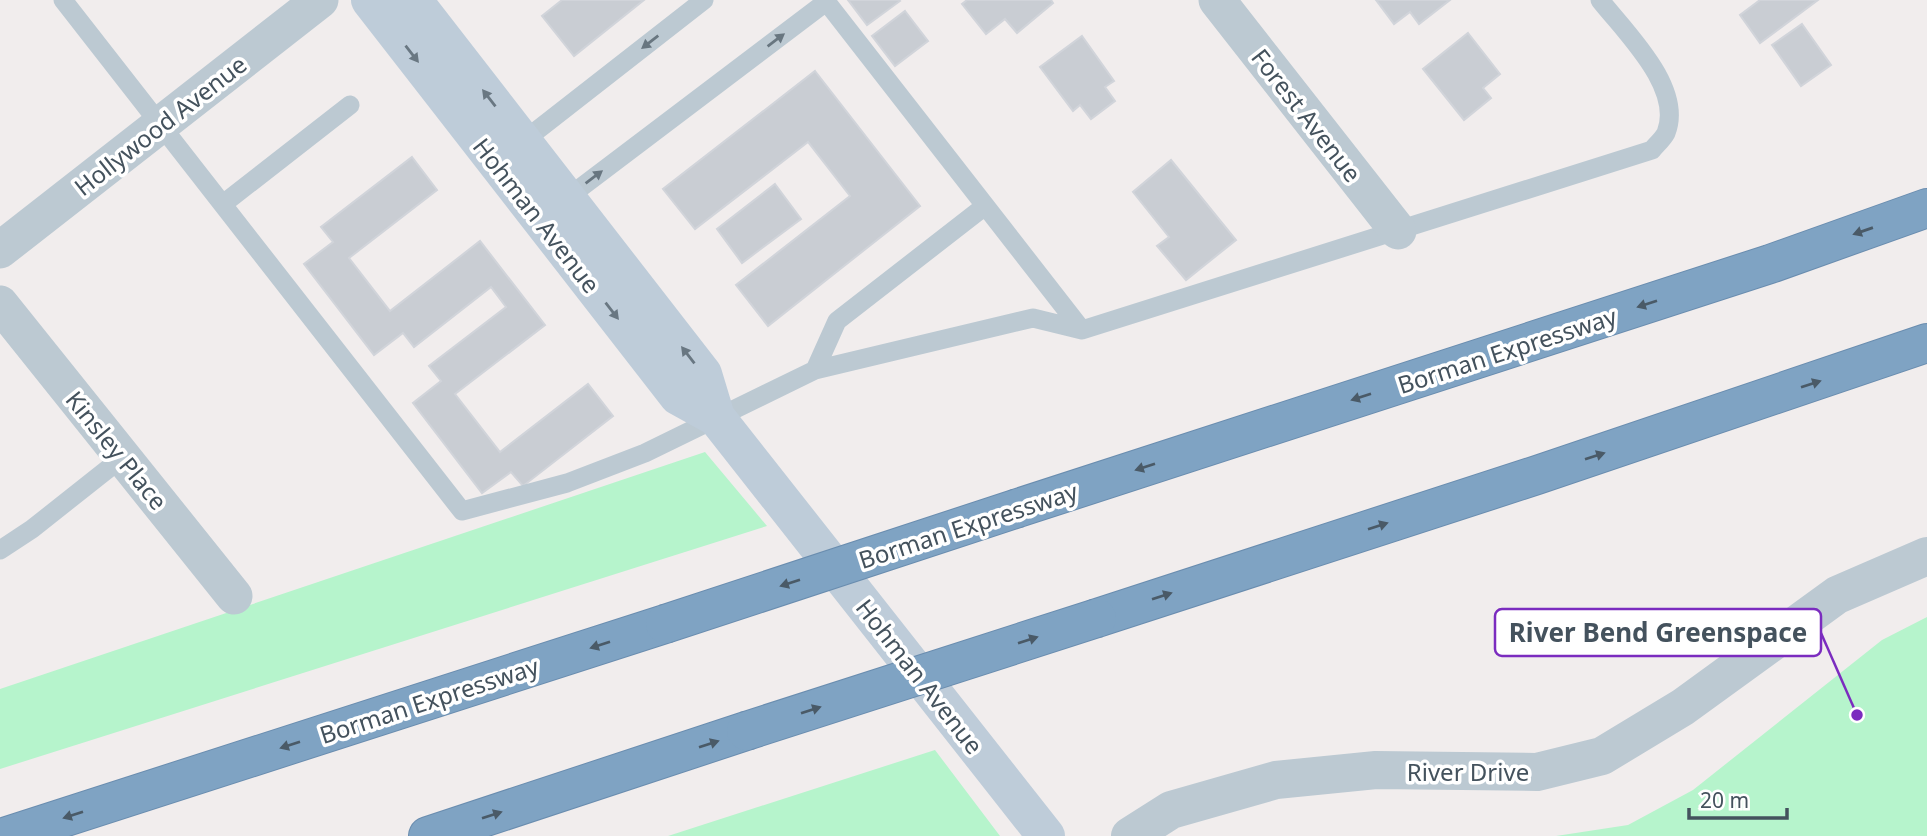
<svg xmlns="http://www.w3.org/2000/svg" width="1927" height="836" font-family="'Noto Sans',sans-serif">
  <style>
    .green { fill: #b6f4cc }
    .building { fill: #c9cdd3; stroke: #d1d4da; stroke-width: 2 }
    .lines { fill: none; stroke-linecap: round; stroke-linejoin: round }
    .motorway-casing { stroke: #6a8daf; stroke-width: 40 }
    .service { stroke: #bcc9d2; stroke-width: 19 }
    .minor { stroke: #bcc9d2; stroke-width: 37 }
    .tertiary { stroke: #bcc9d2; stroke-width: 38 }
    .secondary { stroke: #beccd9; stroke-width: 38 }
    .motorway { stroke: #7fa3c3; stroke-width: 38 }
    .motorway-bridge-casing { stroke: #6a8daf; stroke-width: 40; stroke-linecap: butt }
    .motorway-bridge { stroke: #7fa3c3; stroke-width: 38 }
    .oneway { fill: #687680 }
    .oneway2 { fill: #697782 }
    .oneway3 { fill: #4a5a67 }
    .labels { text-anchor: middle; dominant-baseline: central; stroke-width: 7; stroke-linejoin: round; paint-order: stroke }
    .street-label { font-size: 24px; fill: #44525d; stroke: #fff }
    .leader { fill: none; stroke: #7b2cbf; stroke-width: 2.5 }
    .callout-dot { fill: #7b2cbf; stroke: #fff; stroke-width: 2.5 }
    .callout { fill: #fff; stroke: #7b2cbf; stroke-width: 2.5 }
    .callout-label { font-size: 26px; text-anchor: middle; font-weight: bold; fill: #44525d }
  </style>
  <rect width="100%" height="100%" fill="#f1eded"/>
  <!-- green -->
  <path class="green" d="M705 452 767 526 0 769V689Z
    M1927 617V836H1556L1628 825 1693 790 1882 640Z
    M935 750 1000 836H668Z"/>
  <!-- building -->
  <path class="building" d="M562 0H644L574 56 542 16Z
    M848 0H899L900 1 867 25Z
    M967 0H1051L1053 3 1017 33 1005 19 986 34 962 4Z
    M1376 0H1450L1419 24 1410 12 1394 24Z
    M1760 0H1818L1760 43 1740 15Z
    M905 11 928 41 895 66 872 36Z
    M1802 24 1831 65 1801 86 1772 45Z
    M1468 33 1500 74 1483 88 1491 98 1464 120 1423 69Z
    M1082 36 1114 81 1105 87 1115 101 1091 119 1080 105 1073 111 1040 67Z
    M815 71 920 206 768 326 736 285 850 196 808 142 695 229 663 189Z
    M412 157 437 190 349 258 390 311 480 241 545 325 455 394 500 452 588 384 613 416 523 486 511 472 482 493 413 403 441 381 429 366 506 307 491 287 414 347 403 333 374 355 304 264 333 242 321 227Z
    M1171 160 1236 240 1186 280 1157 246 1169 237 1133 192Z
    M775 184 801 219 742 263 717 229Z"/>
  <g class="lines">
    <defs>
      <path id="motorway" d="M1018 508 1770 264 1927 208
        M1097 618 1537 475 1927 343
        M7 836 665 624
        M428 836 746 731"/>
    </defs>
    <!-- motorway casing -->
    <use href="#motorway" class="motorway-casing"/>
    <!-- service -->
    <path class="service" d="M63 0 462 511 567 483 645 453 815 370 1033 318 1082 330 1652 150C1656 145 1663 139 1666 133 1684 88 1626 33 1600 0
      M825 0 1082 330
      M517 146 704 0
      M563 201 826 2
      M223 204 350 105
      M815 370 837 321 985 206
      M0 550 32 529 123 457"/>
    <!-- minor -->
    <path class="minor" d="M1217 0 1398 231
      M0 250 320 0
      M0 304 234 596"/>
    <!-- tertiary -->
    <path class="tertiary" d="M1130 836 1171 810 1276 780 1376 770 1537 772 1602 756 1683 707 1837 595 1927 556"/>
    <!-- secondary -->
    <path class="secondary" d="M370 0 678 396 716 417
      M413 0 703 374 716 417 1046 836"/>
    <!-- motorway -->
    <use href="#motorway" class="motorway"/>
    <defs>
      <path id="motorway-bridge" d="M665 624 1018 508
        M746 731 1097 618"/>
    </defs>
    <!-- motorway-bridge casing -->
    <use href="#motorway-bridge" class="motorway-bridge-casing"/>
    <!-- motorway-bridge -->
    <use href="#motorway-bridge" class="motorway-bridge"/>
  </g>
  <!-- one-way arrows -->
  <defs><path id="oneway-solid" d="M-6-.8H1V-3.2L6.5 0L1 3.2V.8H-6Z" transform="scale(1.75)"/></defs>
  <g class="oneway">
    <use href="#oneway-solid" transform="translate(776 40) rotate(-37)"/>
    <use href="#oneway-solid" transform="translate(650 42) rotate(142)"/>
    <use href="#oneway-solid" transform="translate(594 177) rotate(-37)"/>
  </g>
  <g class="oneway2">
    <use href="#oneway-solid" transform="translate(412 54) rotate(52)"/>
    <use href="#oneway-solid" transform="translate(489 98) rotate(-128)"/>
    <use href="#oneway-solid" transform="translate(612 311) rotate(52)"/>
    <use href="#oneway-solid" transform="translate(688 355) rotate(-128)"/>
  </g>
  <g class="oneway3">
    <use href="#oneway-solid" transform="translate(1863 231) rotate(161)"/>
    <use href="#oneway-solid" transform="translate(1647 304) rotate(162)"/>
    <use href="#oneway-solid" transform="translate(1811 384) rotate(-18)"/>
    <use href="#oneway-solid" transform="translate(1361 397) rotate(162)"/>
    <use href="#oneway-solid" transform="translate(1595 456) rotate(-18)"/>
    <use href="#oneway-solid" transform="translate(1145 467) rotate(162)"/>
    <use href="#oneway-solid" transform="translate(1378 526) rotate(-18)"/>
    <use href="#oneway-solid" transform="translate(790 583) rotate(162)"/>
    <use href="#oneway-solid" transform="translate(1162 596) rotate(-18)"/>
    <use href="#oneway-solid" transform="translate(1028 640) rotate(-18)"/>
    <use href="#oneway-solid" transform="translate(600 645) rotate(162)"/>
    <use href="#oneway-solid" transform="translate(811 710) rotate(-18)"/>
    <use href="#oneway-solid" transform="translate(709 744) rotate(-18)"/>
    <use href="#oneway-solid" transform="translate(290 745) rotate(162)"/>
    <use href="#oneway-solid" transform="translate(73 815) rotate(162)"/>
    <use href="#oneway-solid" transform="translate(492 815) rotate(-18)"/>
  </g>
  <g class="labels">
    <!-- street labels -->
    <g class="street-label">
      <text transform="translate(1307 115) rotate(52)">Forest Avenue</text>
      <text transform="translate(160 125) rotate(-38)">Hollywood Avenue</text>
      <text transform="translate(537 215) rotate(52)">Hohman Avenue</text>
      <text transform="translate(1507 350) rotate(-18)">Borman Expressway</text>
      <text transform="translate(117 450) rotate(51)">Kinsley Place</text>
      <text transform="translate(968 525) rotate(-18)">Borman Expressway</text>
      <text transform="translate(920 676) rotate(52)">Hohman Avenue</text>
      <text transform="translate(429 700) rotate(-18)">Borman Expressway</text>
      <text x="1468" y="771">River Drive</text>
    </g>
  </g>
  <!-- callouts -->
  <path class="leader" d="M1857 715L1821 633"/>
  <circle class="callout-dot" cx="1857" cy="715" r="7"/>
  <rect class="callout" x="1495" y="609" width="326" height="47" rx="7"/>
  <g class="callout-label">
    <text x="1658" y="642">River Bend Greenspace</text>
  </g>
  <!-- scale -->
  <path d="M1689 808v10h98v-10" fill="none" stroke="#44525d" stroke-width="3.5"/>
  <text x="1700" y="808" font-size="21" fill="#44525d" stroke="#ffffff" stroke-width="5" paint-order="stroke">20 m</text>
</svg>
